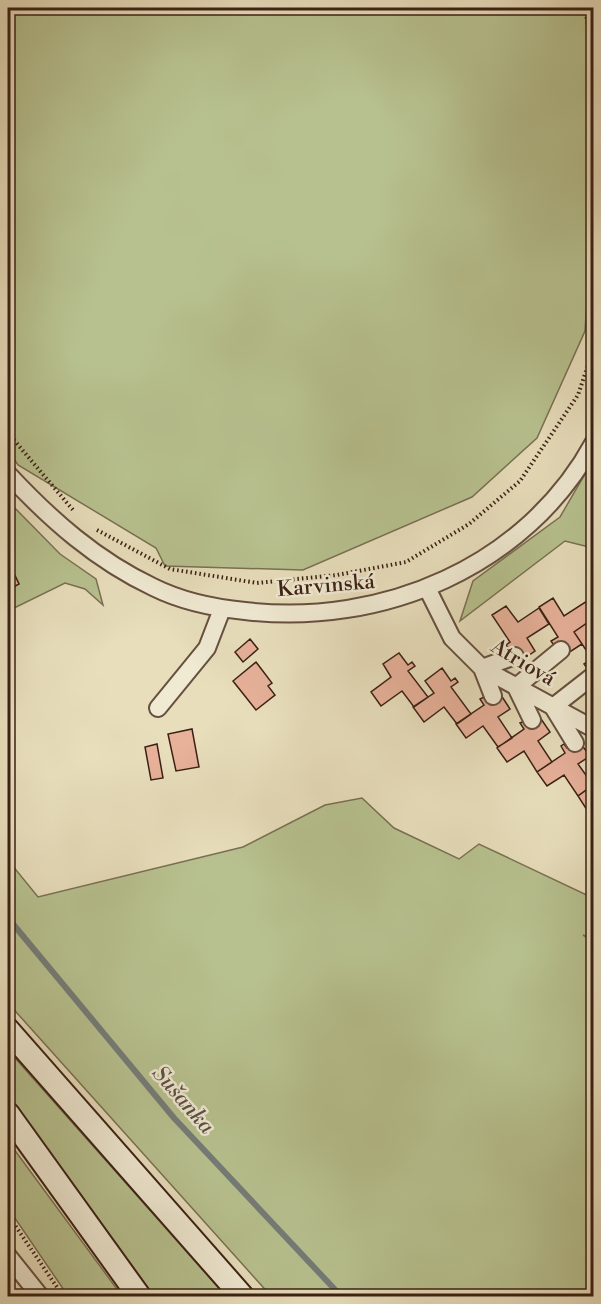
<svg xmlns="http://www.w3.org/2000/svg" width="601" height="1304" font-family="'Libre Bodoni',serif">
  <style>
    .green { fill: #b7c18f; stroke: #797052; stroke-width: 1.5 }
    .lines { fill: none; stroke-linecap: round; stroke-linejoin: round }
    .stream { stroke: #747c78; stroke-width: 6 }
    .building { fill: #e7b19a; stroke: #3b2015; stroke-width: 1.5 }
    .minor-casing { stroke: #66503f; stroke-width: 20 }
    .secondary-casing { stroke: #3b2015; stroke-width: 26 }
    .path { stroke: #3b2015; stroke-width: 4; stroke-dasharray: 1.5 3; stroke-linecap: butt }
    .minor { stroke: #f0ead3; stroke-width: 16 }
    .secondary { stroke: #f0ead3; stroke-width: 22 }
    .labels { text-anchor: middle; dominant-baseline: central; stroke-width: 5; stroke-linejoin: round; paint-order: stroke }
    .street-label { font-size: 21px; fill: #3b2015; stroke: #f0ead3 }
    .water-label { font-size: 22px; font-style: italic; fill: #584e47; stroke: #f0ead3 }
  </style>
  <rect width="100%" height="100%" fill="#e8debc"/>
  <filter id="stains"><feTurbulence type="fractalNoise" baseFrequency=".00333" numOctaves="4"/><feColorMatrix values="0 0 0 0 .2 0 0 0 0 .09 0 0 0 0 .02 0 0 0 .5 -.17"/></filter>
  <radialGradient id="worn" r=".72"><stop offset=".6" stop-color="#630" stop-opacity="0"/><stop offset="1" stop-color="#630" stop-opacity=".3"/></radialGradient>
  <!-- green -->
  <path class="green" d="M8 8H593L594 192 585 331 537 438 472 497 303 570 165 566 156 548 18 465 8 450Z
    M593 460V548L565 541 460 621 473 581 560 517Z
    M8 501 60 554 96 579 103 605 85 589 65 583 8 611V590L19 584 8 561Z
    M362 798 394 828 459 859 479 844 593 898V939L583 935 594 942 593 1296H271L8 1003V860L38 897 243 847 325 805Z
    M8 1050 226 1296H154L8 1095Z
    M8 1141 122 1296H68L8 1208Z"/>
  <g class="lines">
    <!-- stream -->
    <path class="stream" d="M8 918 174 1118 341 1296"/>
  </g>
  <!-- building -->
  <path class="building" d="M8 561 19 584 8 590Z
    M553 598 564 616 587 601 594 611V618L574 632 582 644 565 655 557 643 553 644 551 641 558 637 539 607Z
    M506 606 518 622 539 608 549 624 527 638 535 651 519 662 506 645 510 642 492 615Z
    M590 621 594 626V669L591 665 587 668 584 664 592 659 574 632Z
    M250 639 258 649 243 662 235 652Z
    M399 653 408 665 412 662 415 666 408 671 428 697 414 707 402 691 381 706 371 692 391 677 383 664Z
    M256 662 272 683 268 686 275 695 256 710 233 681Z
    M442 668 451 681 455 678 458 682 451 687 471 714 457 724 444 707 424 722 413 707 434 693 425 681Z
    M499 692 510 709 498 717 512 738 498 747 483 726 466 738 456 724 484 705 480 699 484 697 486 700Z
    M539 716 550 732 538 741 552 762 537 772 524 751 507 762 497 748 524 729 520 723Z
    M192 729 199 767 176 771 168 734Z
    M578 740 590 756 578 764 593 785 578 796 564 775 547 786 537 772 565 753 561 746 564 744 567 748Z
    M157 744 163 778 151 780 145 747Z
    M593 785 594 805 587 810 578 796Z"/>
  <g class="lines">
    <defs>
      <path id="minor" d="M8 474C51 520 96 560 153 587 181 601 214 608 245 611 382 627 526 567 594 442
        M427 588 452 638 482 668 594 729
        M493 696 482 668 515 656
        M158 708 207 648 222 609
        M532 720 516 687 561 650
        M575 743 553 707 594 675
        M8 1256 40 1296"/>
      <path id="secondary" d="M8 1030 242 1296
        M8 1114 139 1296"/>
    </defs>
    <!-- minor casing -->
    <use href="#minor" class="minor-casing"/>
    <!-- secondary casing -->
    <use href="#secondary" class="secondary-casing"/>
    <!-- path -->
    <path class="path" d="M585 8 594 63
      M8 433 73 510
      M97 530 170 569 257 583 337 575 406 562 469 524 520 481 578 395 594 347
      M8 1215 63 1296"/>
    <!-- minor -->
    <use href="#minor" class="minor"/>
    <!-- secondary -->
    <use href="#secondary" class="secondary"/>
  </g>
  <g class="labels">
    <!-- street labels -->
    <g class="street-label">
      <text transform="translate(326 586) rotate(-5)">Karvinská</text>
      <text transform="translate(523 663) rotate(31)">Atriová</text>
    </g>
    <!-- water labels -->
    <g class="water-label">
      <text transform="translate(183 1100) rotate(49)">Sušanka</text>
    </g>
  </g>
  <!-- margin -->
  <rect width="601" height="1304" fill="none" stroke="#e8debc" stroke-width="30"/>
  <rect x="9" y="9" width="583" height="1286" fill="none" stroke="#3b2015" stroke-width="3"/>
  <rect x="15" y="15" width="571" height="1274" fill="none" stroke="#3b2015" stroke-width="1.5"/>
  <rect width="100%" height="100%" filter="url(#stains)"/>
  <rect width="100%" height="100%" fill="url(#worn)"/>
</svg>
